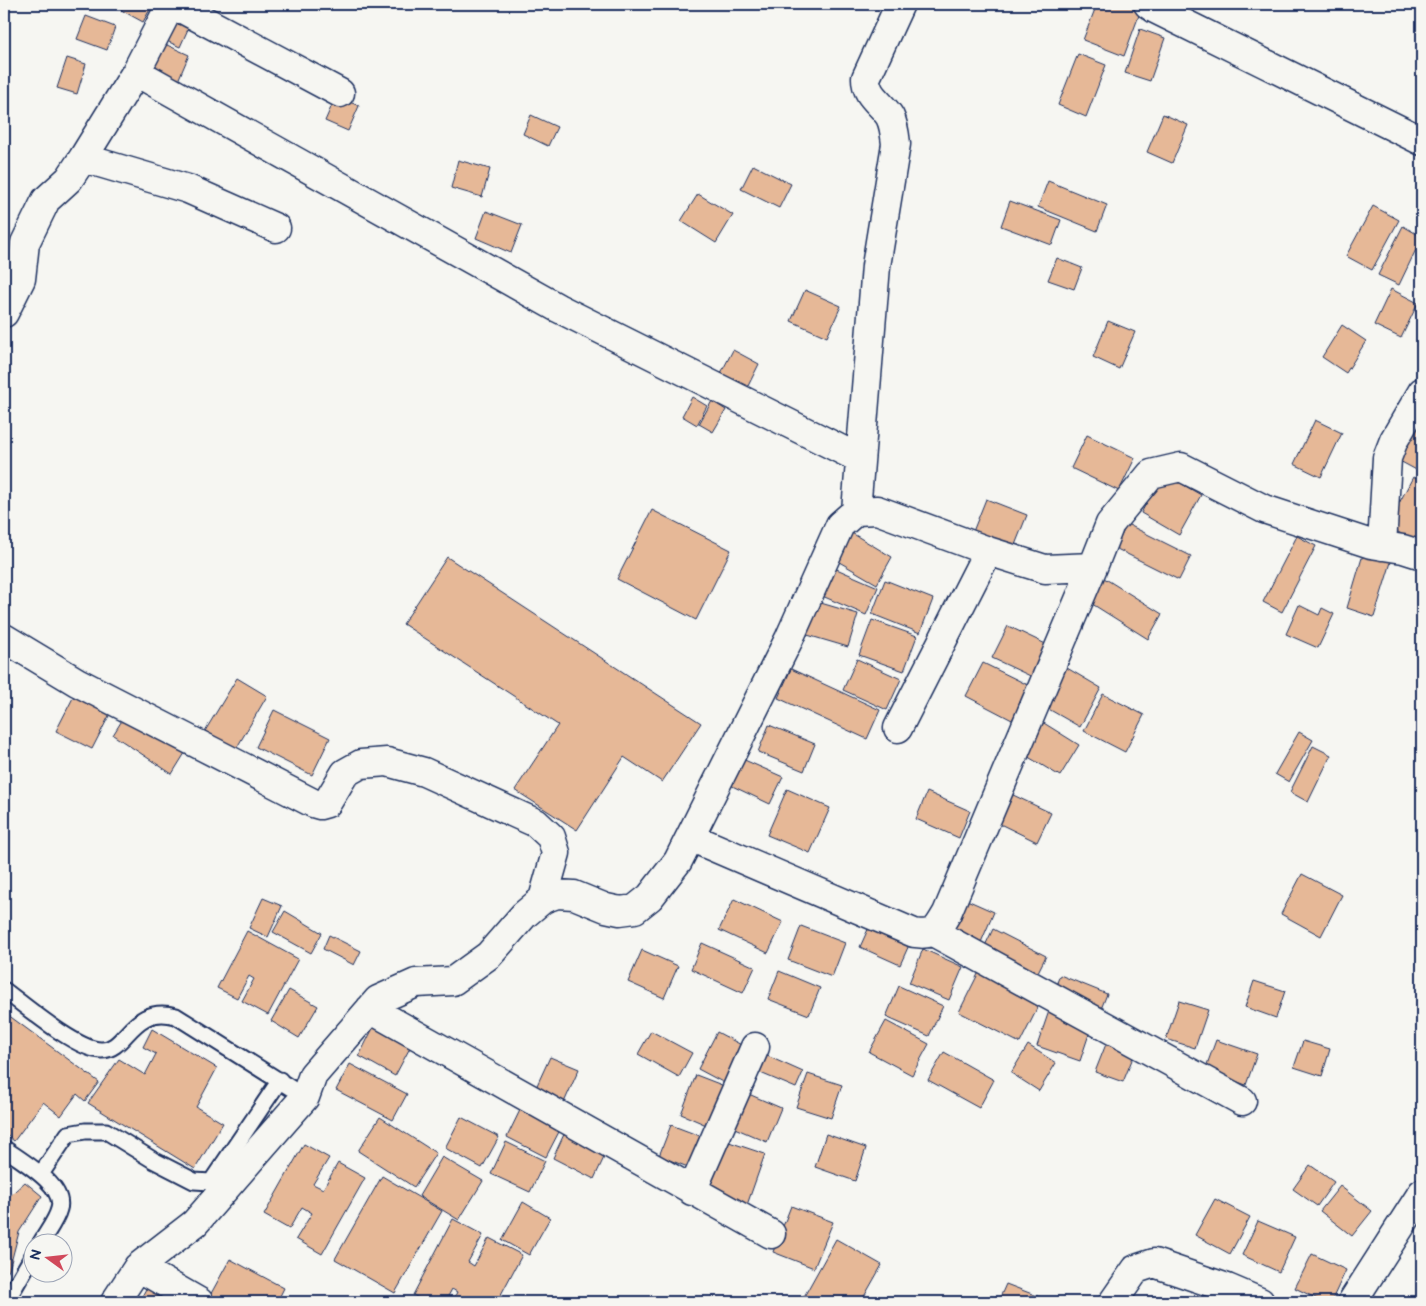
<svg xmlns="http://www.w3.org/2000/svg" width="1426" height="1306" font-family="'Balsamiq Sans',sans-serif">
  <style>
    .building { fill: #e6b897; stroke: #1b2f5e }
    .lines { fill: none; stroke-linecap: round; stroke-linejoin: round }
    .service-casing { stroke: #1b2f5e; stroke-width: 19 }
    .minor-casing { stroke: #1b2f5e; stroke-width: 31 }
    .service { stroke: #f6f6f2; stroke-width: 15 }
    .minor { stroke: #f6f6f2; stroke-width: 28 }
  </style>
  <rect width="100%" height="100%" fill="#f6f6f2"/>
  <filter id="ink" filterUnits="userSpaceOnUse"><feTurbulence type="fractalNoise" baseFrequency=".02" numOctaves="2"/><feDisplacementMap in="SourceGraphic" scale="10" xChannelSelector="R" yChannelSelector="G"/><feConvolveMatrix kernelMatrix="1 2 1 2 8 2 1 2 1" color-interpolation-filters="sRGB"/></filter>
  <g filter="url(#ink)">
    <!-- building -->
    <path class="building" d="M124 4H153L143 22 121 10Z
      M1097 4H1133L1142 7 1124 56 1083 40Z
      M174 9 193 18 180 47 160 38Z
      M86 16 115 27 107 50 77 39Z
      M1140 29 1165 38 1150 81 1125 73Z
      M156 40 189 55 177 83 144 70Z
      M1078 54 1106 65 1086 117 1058 105Z
      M67 58 86 64 77 94 57 88Z
      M336 96 359 106 348 131 325 121Z
      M1163 114 1188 125 1172 163 1147 152Z
      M531 115 557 127 548 146 523 134Z
      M458 160 490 169 482 197 451 188Z
      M753 165 791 184 779 208 741 189Z
      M1048 181 1107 205 1097 231 1038 207Z
      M698 194 733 215 716 243 681 221Z
      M1010 201 1061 220 1052 245 1001 226Z
      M1373 206 1399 220 1372 270 1346 256Z
      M486 211 522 225 511 253 476 238Z
      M1403 226 1422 237 1399 285 1378 275Z
      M1057 258 1082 268 1074 289 1048 280Z
      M1391 289 1418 303 1401 338 1374 325Z
      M805 290 841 306 827 337 791 321Z
      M1108 321 1135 332 1119 369 1093 357Z
      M1342 325 1366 341 1346 373 1322 357Z
      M733 350 759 364 747 388 720 375Z
      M692 397 707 406 697 425 682 416Z
      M712 401 726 410 713 432 699 424Z
      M1315 420 1342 433 1321 477 1294 464Z
      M1416 423 1422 427V473L1396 459Z
      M1087 435 1135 458 1119 491 1071 468Z
      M1163 473 1201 495 1179 535 1141 513Z
      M1413 477 1422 482V545L1387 526Z
      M986 499 1027 515 1013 550 972 534Z
      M652 510 731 550 696 620 617 579Z
      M1127 524 1191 556 1179 580 1115 548Z
      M850 532 892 557 877 584 834 559Z
      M1297 536 1316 546 1282 612 1263 602Z
      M1364 551 1392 559 1374 617 1347 608Z
      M447 557 701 723 662 782 624 757 577 830 515 790 558 725 403 624Z
      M832 567 878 587 866 615 820 595Z
      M1104 578 1162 614 1148 639 1089 602Z
      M885 580 933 599 920 633 872 614Z
      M814 601 858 614 848 647 804 634Z
      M1299 605 1319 615 1322 608 1334 614 1318 648 1286 634Z
      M872 620 917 636 904 671 859 655Z
      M1008 626 1054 648 1039 680 992 658Z
      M857 659 901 679 887 710 843 690Z
      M983 663 1030 686 1012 720 966 696Z
      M1067 668 1101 688 1080 727 1045 707Z
      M791 669 880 710 867 739 778 698Z
      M237 678 267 696 236 749 205 731Z
      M77 690 113 708 92 749 56 731Z
      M1103 694 1144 715 1125 752 1084 731Z
      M274 710 330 738 312 775 256 747Z
      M126 714 185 753 172 774 113 735Z
      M1039 720 1079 745 1060 776 1020 752Z
      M769 725 815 744 804 771 758 752Z
      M1299 732 1313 740 1289 782 1275 774Z
      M1313 746 1331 755 1308 802 1290 792Z
      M740 758 783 777 770 804 728 784Z
      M787 789 830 808 810 853 767 835Z
      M927 792 970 811 959 838 916 819Z
      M1011 794 1051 813 1037 842 998 823Z
      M1302 874 1342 895 1321 936 1281 914Z
      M958 896 994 912 979 947 943 930Z
      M263 898 282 906 268 937 249 928Z
      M734 899 783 922 768 953 719 930Z
      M285 911 322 933 311 953 273 932Z
      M874 916 914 934 900 965 860 947Z
      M801 926 845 943 832 977 788 960Z
      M993 929 1046 956 1035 978 982 952Z
      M247 931 298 959 268 1015 242 1001 254 979 249 976 237 998 217 988Z
      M329 935 361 951 354 965 323 949Z
      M702 943 755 967 743 993 691 969Z
      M923 949 963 967 949 1000 909 983Z
      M642 950 678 966 664 998 628 982Z
      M981 968 1042 999 1020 1043 959 1012Z
      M779 971 820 988 809 1015 768 999Z
      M1060 975 1107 994 1099 1014 1052 995Z
      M1254 981 1285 991 1276 1018 1245 1007Z
      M899 986 943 1006 929 1036 886 1017Z
      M289 990 318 1006 299 1038 271 1021Z
      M1179 1001 1208 1010 1195 1048 1166 1039Z
      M1050 1008 1093 1022 1080 1061 1037 1046Z
      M4 1012 99 1082 85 1101 77 1094 61 1116 43 1102 14 1141 4 1133Z
      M886 1021 929 1044 912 1075 869 1052Z
      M375 1024 412 1044 395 1076 359 1056Z
      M152 1029 217 1068 196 1107 223 1123 195 1169 88 1103 119 1059 145 1075 156 1054 143 1047Z
      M651 1031 692 1053 679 1077 638 1054Z
      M717 1032 749 1049 730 1086 698 1069Z
      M1108 1039 1136 1050 1123 1082 1095 1072Z
      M1216 1040 1257 1054 1246 1085 1205 1070Z
      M1303 1041 1330 1049 1322 1076 1294 1067Z
      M1028 1045 1056 1063 1039 1091 1011 1073Z
      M944 1052 994 1080 979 1108 928 1080Z
      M765 1055 803 1072 796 1088 758 1072Z
      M550 1057 579 1069 562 1107 533 1094Z
      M350 1064 407 1094 393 1120 336 1090Z
      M808 1074 842 1085 831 1118 796 1107Z
      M696 1075 727 1087 711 1127 681 1114Z
      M744 1092 781 1108 767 1142 730 1126Z
      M523 1104 563 1124 546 1157 507 1137Z
      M380 1117 436 1153 414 1187 358 1151Z
      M461 1117 499 1137 482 1168 445 1148Z
      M671 1125 700 1136 688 1167 659 1156Z
      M566 1130 607 1151 594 1179 553 1158Z
      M826 1134 866 1148 855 1181 815 1167Z
      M723 1140 765 1154 747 1205 705 1190Z
      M506 1142 545 1161 530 1192 491 1174Z
      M304 1144 329 1158 313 1184 323 1189 338 1163 365 1178 322 1254 296 1239 312 1213 302 1207 289 1229 264 1215Z
      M442 1157 483 1181 459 1220 419 1196Z
      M1310 1165 1334 1182 1317 1206 1293 1189Z
      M382 1176 442 1211 395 1293 335 1259Z
      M25 1182 42 1196 19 1232 9 1270 4 1277V1201Z
      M1340 1186 1372 1211 1352 1236 1320 1211Z
      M1215 1199 1250 1217 1230 1254 1195 1235Z
      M523 1202 550 1218 529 1255 502 1240Z
      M791 1206 833 1222 814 1268 773 1252Z
      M453 1219 483 1235 468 1262 474 1266 489 1238 522 1255 497 1302H452L457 1292 452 1289 445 1302H426L413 1295Z
      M1258 1221 1295 1237 1279 1272 1242 1255Z
      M836 1239 882 1265 861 1302H801Z
      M1312 1254 1346 1270 1331 1302H1324L1295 1288Z
      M230 1259 284 1288 277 1302H215L208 1299Z
      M1006 1284 1053 1302H998Z
      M148 1285 179 1302H139Z"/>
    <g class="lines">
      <defs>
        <path id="service" d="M4 990C24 1005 77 1050 101 1050 127 1051 131 1004 176 1016L305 1097
          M4 1148C20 1160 66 1185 59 1209 56 1221 46 1233 40 1244
          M41 1174 68 1134 85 1131H106L153 1160 194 1181 211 1182 280 1080
          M6 1302 32 1257"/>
        <path id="minor" d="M173 4 340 93
          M1148 4 1155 9 1422 141
          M136 72 558 308 860 459
          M83 158 188 189 276 228
          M4 313 21 279 25 243 46 200 69 179 83 158 136 72 171 4
          M856 511 876 266 896 144C895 135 894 125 890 117 881 102 866 97 866 78L900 4
          M1382 546 1387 458 1394 440 1422 392
          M4 638 77 682 313 803 320 805 327 803 345 773 361 764 387 762 424 772 536 823 551 837 556 853 543 899
          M898 728 988 551
          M690 837 914 933C935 936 937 930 947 913L1093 567
          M933 932 1242 1101
          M370 1009 771 1234
          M692 1191 755 1047
          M138 1267 199 1302
          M115 1302 138 1267 195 1223 305 1097 313 1075 378 1000 416 983 453 981 489 955 524 915 543 899 557 894 574 895 606 908 620 911 635 909 650 897 678 861 789 639 840 525 856 511 877 510 988 551 1045 569 1093 567 1110 524 1151 474 1181 467 1264 509 1371 544 1403 549 1422 555
          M1113 1302 1136 1269 1154 1263 1227 1288 1260 1302
          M1352 1302 1422 1193"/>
      </defs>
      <!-- service casing -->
      <use href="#service" class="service-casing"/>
      <!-- minor casing -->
      <use href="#minor" class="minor-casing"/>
      <!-- service -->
      <use href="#service" class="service"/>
      <!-- minor -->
      <use href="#minor" class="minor"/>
    </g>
  </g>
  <!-- margin -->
  <rect width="1426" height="1306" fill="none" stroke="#f6f6f2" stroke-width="20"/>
  <rect x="10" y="10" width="1406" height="1286" fill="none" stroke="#1b2f5e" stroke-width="2" filter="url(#ink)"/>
  <!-- north arrow -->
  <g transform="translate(48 1258) rotate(285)"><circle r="24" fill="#f6f6f2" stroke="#9ea6b7"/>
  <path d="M0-4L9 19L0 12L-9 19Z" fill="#d1495b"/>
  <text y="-8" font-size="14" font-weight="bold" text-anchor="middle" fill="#1b2f5e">N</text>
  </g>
</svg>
